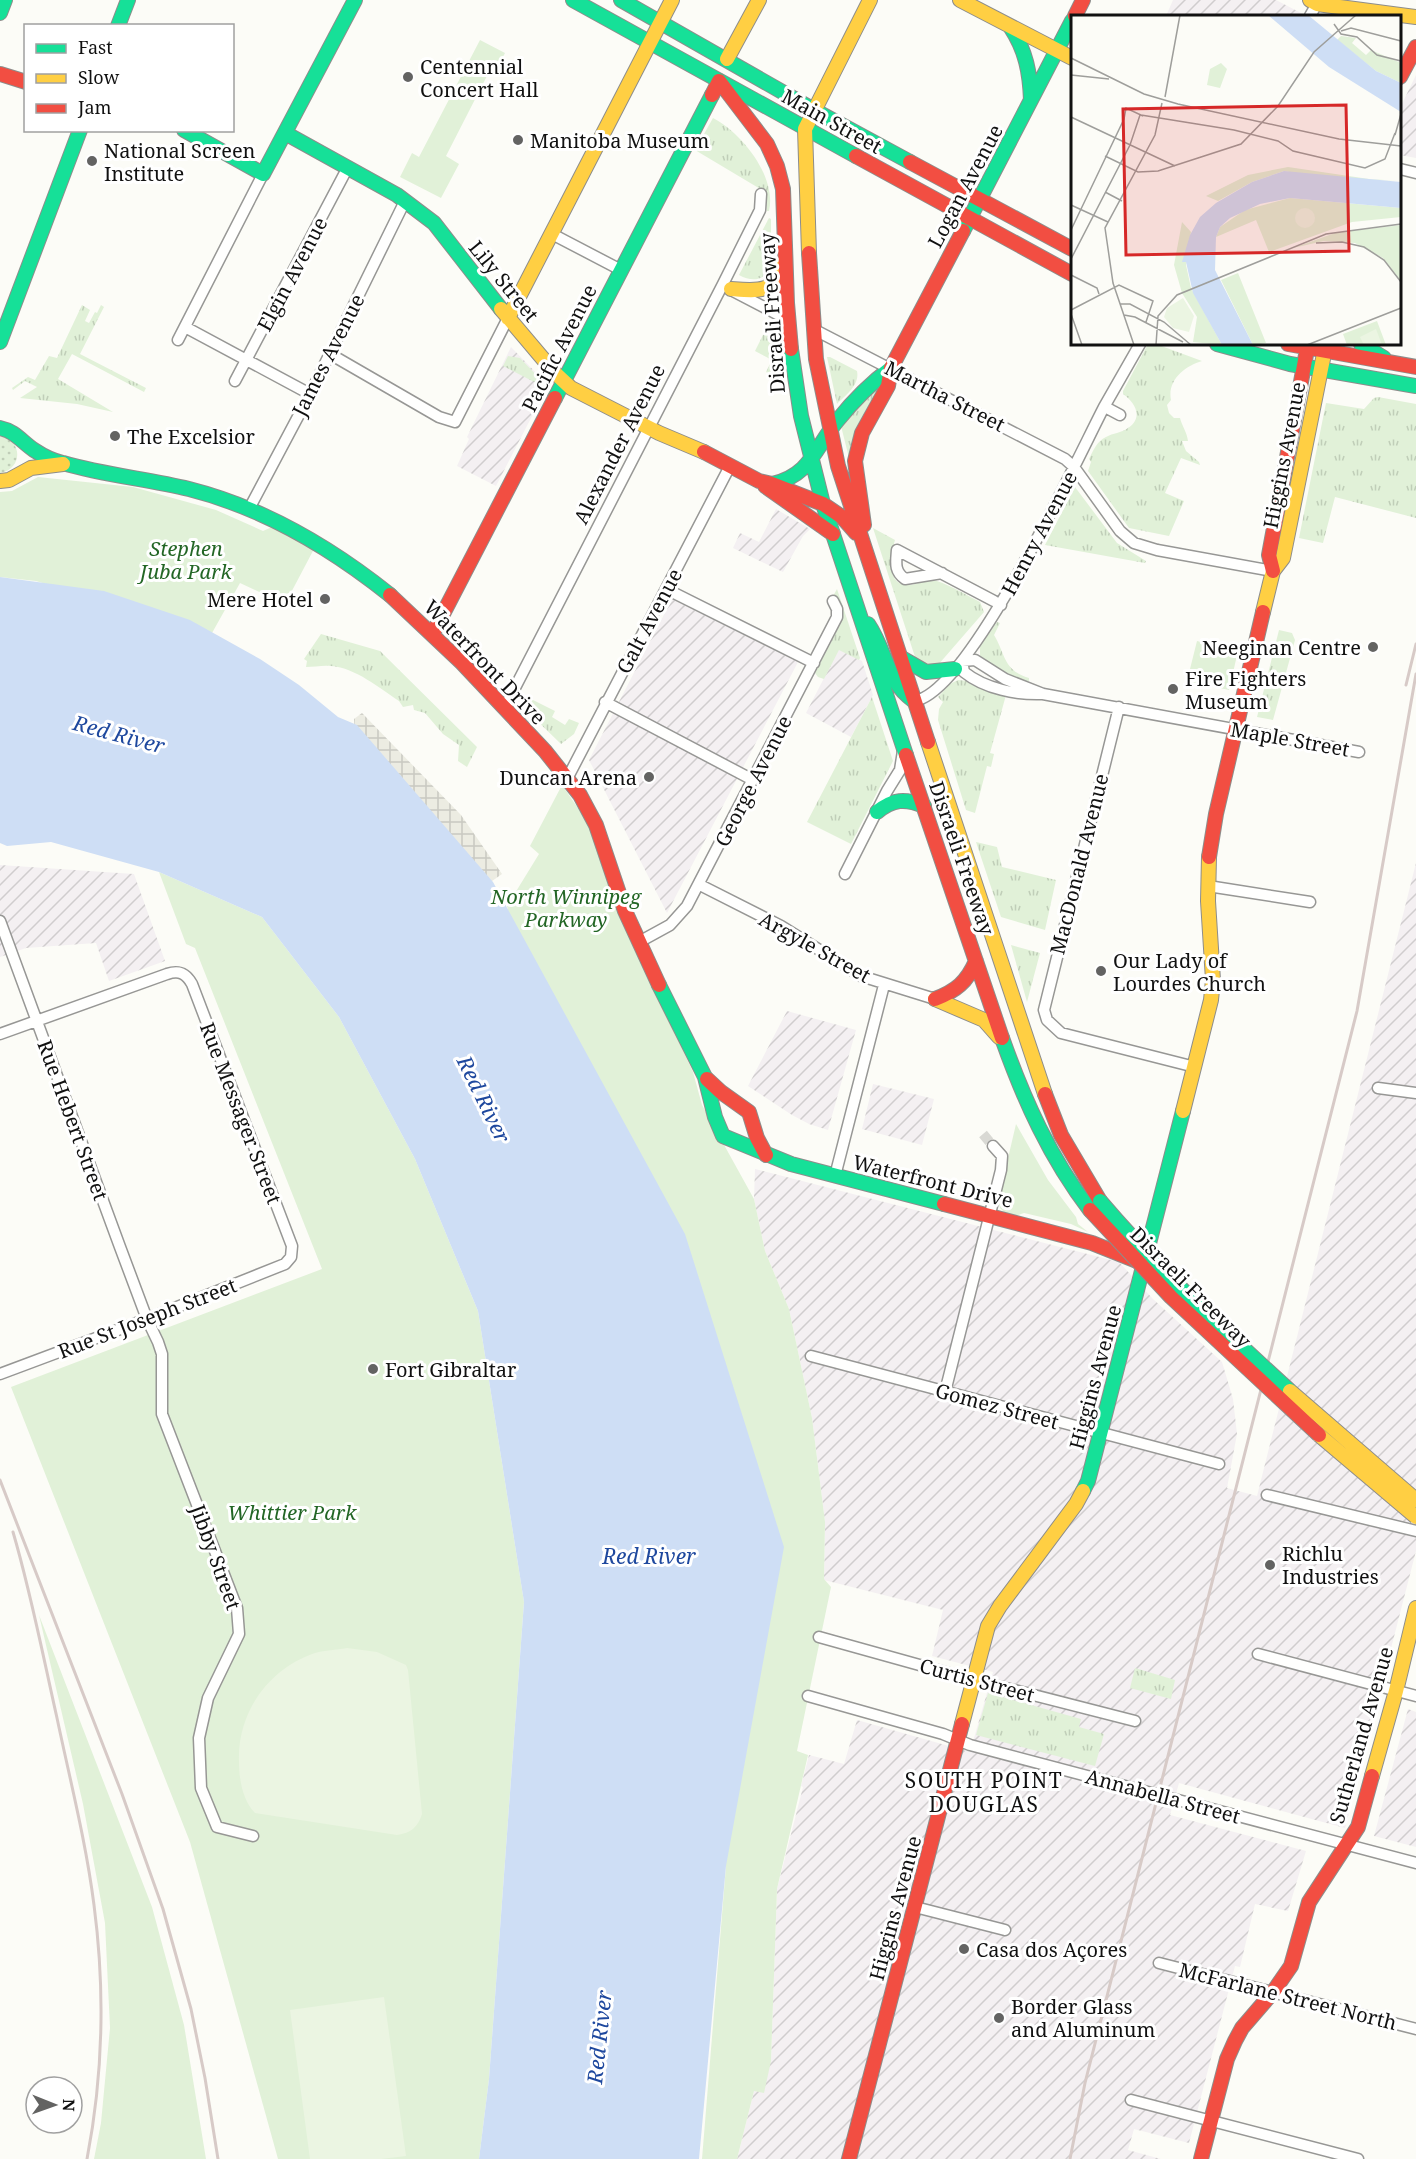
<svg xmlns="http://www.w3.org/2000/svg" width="1416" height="2159" font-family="'Noto Serif',serif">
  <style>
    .industrial { fill: url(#industrial-furrows) }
    .grass { fill: url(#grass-tufts) }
    .park { fill: #e1f1d8 }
    .garden { fill: url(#garden-dots) }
    .pitch { fill: #ebf5e2 }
    .plaza { fill: url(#plaza-grid) }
    .water { fill: #cedef5 }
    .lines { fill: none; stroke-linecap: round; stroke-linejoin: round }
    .street-tunnel { stroke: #d9d9d4; stroke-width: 10; stroke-dasharray: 10 5; stroke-linecap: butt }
    .street-casing { stroke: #979795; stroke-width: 13 }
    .fast-casing { stroke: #8d8d8b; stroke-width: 16 }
    .slow-casing { stroke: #8d8d8b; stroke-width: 16 }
    .jam-casing { stroke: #8d8d8b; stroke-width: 16 }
    .street { stroke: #fffffe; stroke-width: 10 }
    .fast { stroke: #16e098; stroke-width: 14 }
    .slow { stroke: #ffcf43; stroke-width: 14 }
    .jam { stroke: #f24e42; stroke-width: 14 }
    .rail { stroke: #d7cac7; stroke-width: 3 }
    .fast-bridge-casing { stroke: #8d8d8b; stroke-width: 16; stroke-linecap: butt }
    .slow-bridge-casing { stroke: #8d8d8b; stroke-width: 16; stroke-linecap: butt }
    .jam-bridge-casing { stroke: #8d8d8b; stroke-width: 16; stroke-linecap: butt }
    .fast-bridge { stroke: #16e098; stroke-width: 14 }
    .slow-bridge { stroke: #ffcf43; stroke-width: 14 }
    .jam-bridge { stroke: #f24e42; stroke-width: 14 }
    .poi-dot { fill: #636362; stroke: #fff; stroke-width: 2 }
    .labels { text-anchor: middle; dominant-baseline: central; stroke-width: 6; stroke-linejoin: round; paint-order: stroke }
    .poi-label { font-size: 20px; fill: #111; stroke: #fff; text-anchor: start }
    .street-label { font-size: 20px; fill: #111; stroke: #fff }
    .park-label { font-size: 20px; font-style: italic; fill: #236625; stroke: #fff }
    .water-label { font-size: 21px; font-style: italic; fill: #1e489e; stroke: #fff }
    .neighbourhood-label { font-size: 21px; letter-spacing: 1.5px; fill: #111; stroke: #fff }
    .inset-road { fill: none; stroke: #9e9e9b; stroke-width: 1.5 }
    .view { fill: #d62828; fill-opacity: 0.15; stroke: #d62828; stroke-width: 3 }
    .inset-edge { fill: none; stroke: #111; stroke-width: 3 }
  </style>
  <defs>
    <pattern id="industrial-furrows" width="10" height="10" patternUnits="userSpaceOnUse" patternTransform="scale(1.5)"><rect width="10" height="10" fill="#f4f0f2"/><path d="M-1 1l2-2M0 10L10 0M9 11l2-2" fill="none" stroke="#d0cdce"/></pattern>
    <pattern id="grass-tufts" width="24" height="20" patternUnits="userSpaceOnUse" patternTransform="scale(1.5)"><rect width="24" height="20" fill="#e1f1d8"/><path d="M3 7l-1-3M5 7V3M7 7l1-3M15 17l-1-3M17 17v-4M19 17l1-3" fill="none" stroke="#c0ceb8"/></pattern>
    <pattern id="garden-dots" width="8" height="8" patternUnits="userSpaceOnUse" patternTransform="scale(1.5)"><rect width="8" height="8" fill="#e1f1d8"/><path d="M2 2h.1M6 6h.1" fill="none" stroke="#c0ceb8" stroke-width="1.8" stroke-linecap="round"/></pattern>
    <pattern id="plaza-grid" width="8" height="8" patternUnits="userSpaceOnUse" patternTransform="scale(1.5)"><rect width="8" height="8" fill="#ecece2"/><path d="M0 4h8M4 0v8" fill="none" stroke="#c9c9c1"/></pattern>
  </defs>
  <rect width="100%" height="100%" fill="#fcfcf7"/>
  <!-- industrial -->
  <path class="industrial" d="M1173 0H1276L1303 14 1319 16H1166Z
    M1416 75V158L1400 155V108Z
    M511 347 548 385 496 486 457 466 469 439 467 437Z
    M776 509 810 529 803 536 783 572 733 548 740 533 759 542Z
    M672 599 798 662 667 913 589 760Z
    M839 649 862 661 873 695 851 737 806 713Z
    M1416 863V1551L1345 1828 1179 1783 1170 1815 1306 1851 1288 1911 1255 1904 1240 1967 1235 1966 1189 2143 1134 2129 1128 2150 1161 2159H737L754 2091 771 2061 777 1889 803 1787 801 1786 809 1755 844 1764 857 1720 970 1752 993 1672 932 1656 943 1610 824 1580 825 1522 812 1418 789 1309 765 1251 754 1199 755 1169 1119 1262 1153 1299 1222 1362 1233 1399 1237 1434 1227 1488 1257 1496Z
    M0 865 134 874 165 961 109 981 96 943 26 948 0 957Z
    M787 1011 856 1030 828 1130 809 1124 792 1115 748 1086Z
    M873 1084 934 1099 922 1145 862 1129Z
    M1408 1709 1416 1712V1847L1374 1836Z"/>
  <!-- grass -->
  <path class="grass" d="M713 118C742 133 777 177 769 211H767L765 193 762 190 695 150Z
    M769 218 771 219V269C762 281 752 282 739 275Z
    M82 305 90 310 85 321 89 323 95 312 97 313 101 305 104 307 80 354 146 388 144 392 72 354 58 379 113 412 77 404 20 398 37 387 25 381 13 390 12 388 28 377 35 380 49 356 57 358Z
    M769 323 775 327 779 370 775 377 766 372 772 360 755 351Z
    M1148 344H1156L1202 361C1185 366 1167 380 1171 400L1167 405 1169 413 1174 418H1180C1182 426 1187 432 1188 441H1182L1186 451 1199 462 1200 465 1181 458 1165 493 1184 501 1169 536 1129 528 1088 471 1091 462 1089 459C1093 451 1097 441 1106 437 1113 433 1121 433 1128 428 1144 418 1135 402 1123 394V391Z
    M508 356 520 358 546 385 543 390 538 384 503 366Z
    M827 357H830L857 371C860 385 846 395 837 404Z
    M879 383 880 384 861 419 849 458 841 426Z
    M1378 397 1416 404V518L1335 497 1323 543 1299 538 1326 403 1364 409 1374 398Z
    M1075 487 1117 543 1146 561 1145 563 1045 545Z
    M873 528 895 540C891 554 885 587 910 585 919 584 928 578 937 581 952 586 966 595 980 602L984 612 938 665C929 667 921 665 915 657Z
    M837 589 860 658 859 660 839 650 824 679 818 677 815 673 841 623 842 610 832 598Z
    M997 622 1000 623 994 635C1006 655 1003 670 1029 678V681C1017 683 988 665 980 657V646Z
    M1279 630 1292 633 1295 640 1273 720 1257 717Z
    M321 634 380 651 477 747 467 767 458 761 459 745 443 734 425 713 414 710 413 705 403 707 399 701C379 688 356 668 331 666 323 665 314 667 306 667L307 661 304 659Z
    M958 680 968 681 1006 695 990 753 994 754 991 767 987 766 975 813 966 810 938 720 939 709 943 702 938 697 950 684Z
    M525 696 555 711 552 717 565 725 569 719 579 723 574 734 561 744 526 710Z
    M872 697 893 761 851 844 807 822Z
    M976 842 997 847 1002 867 1056 880 1045 930 1001 917Z
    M1011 945 1040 953 1027 1002Z
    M1135 1668 1175 1680 1171 1699 1130 1688Z
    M988 1693 1081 1719 1079 1727 1104 1734 1095 1766 976 1735Z"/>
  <!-- park -->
  <path class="park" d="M480 40 505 53 494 74 489 72 446 156 459 164 441 198 400 177 412 153 419 157Z
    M38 477 133 487 216 510 263 531 272 527 314 549 285 604 240 583 212 633 36 581 0 577V492L12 491Z
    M1197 641 1238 651 1229 690 1187 681Z
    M562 785 593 830 620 916 693 1072 702 1105 754 1199 765 1251 789 1309 812 1418 825 1522 824 1579 831 1587 797 1751 808 1755 777 1889 771 2061 764 2093 754 2091 737 2159H702L726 1866 507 906 539 854 530 846Z
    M159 872 262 917 339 1017 415 1159 478 1311 524 1602 489 2079 479 2159H278L190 1842 11 1387 322 1269 195 948 186 944Z
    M1016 1124 1048 1180 1076 1217 1078 1224 1088 1232 1071 1224 1024 1213 1015 1216 1004 1212 1000 1208 998 1201Z
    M39 1615 152 1907 184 2025 206 2159H94L101 2123 110 2028 105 1923 83 1804Z"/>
  <!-- garden -->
  <path class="garden" d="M0 436C23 440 23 469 0 473Z"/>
  <!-- pitch -->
  <path class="pitch" d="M347 1648 377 1652 406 1665 408 1670 422 1814C418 1827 411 1833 397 1835L255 1813C243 1801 239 1780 239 1762 237 1713 268 1669 315 1653 325 1650 336 1650 347 1648Z
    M384 1997 406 2156 381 2159H310L290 2010Z"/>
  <!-- plaza -->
  <path class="plaza" d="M362 713 461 815 502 874 485 886 355 735 354 719Z"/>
  <!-- water -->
  <path class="water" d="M0 577 104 591 190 620 260 659 299 685 338 717 357 725 493 882 685 1234 784 1547 726 1866 699 2159H479L489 2079 524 1602 478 1311 415 1159 339 1017 262 917 159 872 51 842 7 846 0 843Z"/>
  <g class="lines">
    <!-- street-tunnel -->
    <path class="street-tunnel" d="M983 1134 993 1146"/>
    <defs>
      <path id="street" d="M1310 16 1319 0
        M1400 169 1416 173
        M552 234 621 270
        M733 291 779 315 789 324
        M185 327 310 394
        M813 329 1065 459 1074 467 1120 531 1134 543 1157 550 1273 571
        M178 340 263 174
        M330 354 439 417 455 422 508 318
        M235 381 348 167
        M1105 407 1120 415
        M249 509 310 394 405 201
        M942 573 905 579C894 571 896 563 897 550L994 601 1001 605
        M666 589 814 663
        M1043 694C1017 695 985 689 964 672L962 661 975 660 1005 679 1043 694 1359 752
        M914 701C969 694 1076 461 1104 407 1116 386 1128 365 1140 344
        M605 702 753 780
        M1119 707 1044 1010 1047 1020 1061 1033 1195 1067
        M504 709 723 284 760 210 761 194
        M568 777 730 466
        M845 874 887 791 900 770 903 751
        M700 885 781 926 861 976 935 999
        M1208 886 1310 902
        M0 921 120 1247 147 1319 158 1342 162 1354V1414L237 1608 239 1634 208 1698 199 1738 201 1788 217 1827 253 1836
        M639 942 670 925 687 906 837 617V609L833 601
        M0 1034 167 974C179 970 186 973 192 984L292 1246 291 1257 285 1264 147 1319 0 1374
        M1378 1088 1416 1093
        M835 1176 884 985
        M811 1356 1219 1464
        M945 1392 1001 1170 1002 1156 993 1146
        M1267 1495 1416 1531
        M819 1637 959 1676 1135 1721
        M1258 1654 1416 1696
        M808 1696 943 1734 970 1745 1416 1863
        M915 1907 1005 1930
        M1159 1963 1416 2029
        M1131 2100 1358 2159"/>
      <path id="fast" d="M573 0 856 156
        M621 0 814 110 910 162
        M0 13 5 0
        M118 26 128 0
        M1011 28C1026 51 1030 73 1031 100
        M184 130 263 174 355 0
        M285 133 397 195 434 223 501 309
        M963 231 1072 21
        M0 342 80 130
        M1217 344 1290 364 1416 386
        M1361 344 1384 358
        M791 349 801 416 823 504 906 755
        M555 398 712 95
        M0 428C15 431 22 442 34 450 43 456 53 461 63 463 104 475 147 479 189 489 264 508 330 547 390 595
        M772 484C810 476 815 448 837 421 853 401 871 383 891 368
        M868 624C887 652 885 680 914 701
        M900 657 926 672 955 669
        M877 812C893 799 905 798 924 806
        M659 985 705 1077 715 1117 723 1136 791 1164 944 1204
        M1002 1038C1024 1100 1050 1158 1090 1210
        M1083 1491 1088 1481 1183 1111"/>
      <path id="slow" d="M960 0 1072 58
        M1310 0 1317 4 1416 17
        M727 59 759 0
        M809 253 805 129 870 0
        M731 289C757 291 775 294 782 264
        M501 309 555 373 571 388 659 433 704 452
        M508 318 672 0
        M0 481 9 480 31 468 63 464
        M1263 612 1273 571 1283 558 1326 344
        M928 742 1045 1094
        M935 999 984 1020 999 1037
        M1183 1111 1211 1000 1213 980 1208 901 1209 857
        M962 1724 988 1626 1000 1606 1076 1504 1083 1491
        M1372 1776 1396 1691 1416 1608"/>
      <path id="jam" d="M1075 16 1083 0
        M0 74 26 82
        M1400 77 1416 47
        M712 95 719 81 767 144 777 166 783 189 787 303 791 349
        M856 156 1072 274
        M910 162 1072 249
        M809 253 816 359 838 466 928 742
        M1288 344 1416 367
        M704 452 759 481 772 484 823 504 842 517 856 533
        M765 486 833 534
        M864 525 855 461 862 433 888 386 891 368 963 231
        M1273 571 1269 555 1308 344
        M390 595 462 663 545 751 580 795 596 825 625 911 659 985
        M433 633 555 398
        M906 755 1002 1038
        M1209 857 1216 814 1263 612
        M935 999C956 991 967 982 976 961
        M707 1079 721 1092 749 1112 757 1138 766 1155
        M1045 1094 1061 1135 1100 1201
        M944 1204 1092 1243 1137 1261
        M849 2159 962 1724
        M1201 2159 1227 2059 1235 2041 1242 2028 1273 1992 1291 1966 1309 1902 1358 1827 1372 1776"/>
    </defs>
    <!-- street casing -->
    <use href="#street" class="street-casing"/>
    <!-- fast casing -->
    <use href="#fast" class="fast-casing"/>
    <!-- slow casing -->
    <use href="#slow" class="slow-casing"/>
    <!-- jam casing -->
    <use href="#jam" class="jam-casing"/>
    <!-- street -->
    <use href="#street" class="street"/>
    <!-- fast -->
    <use href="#fast" class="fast"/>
    <!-- slow -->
    <use href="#slow" class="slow"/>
    <!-- jam -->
    <use href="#jam" class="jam"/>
    <!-- rail -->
    <path class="rail" d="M1406 685 1416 644
      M0 1480 122 1794 163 1909 191 2009 205 2078 218 2159
      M13 1532C31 1593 43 1656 57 1718 70 1780 86 1842 94 1905 105 1989 103 2076 87 2159
      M1070 2159 1085 2083 1357 1011 1416 674"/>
    <defs>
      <path id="fast-bridge" d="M1100 1201C1158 1269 1224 1331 1290 1391"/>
      <path id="slow-bridge" d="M1290 1391 1416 1500
        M1319 1435 1416 1517"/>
      <path id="jam-bridge" d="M1090 1210 1171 1297 1319 1435"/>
    </defs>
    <!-- fast-bridge casing -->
    <use href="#fast-bridge" class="fast-bridge-casing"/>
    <!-- slow-bridge casing -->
    <use href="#slow-bridge" class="slow-bridge-casing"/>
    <!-- jam-bridge casing -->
    <use href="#jam-bridge" class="jam-bridge-casing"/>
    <!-- fast-bridge -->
    <use href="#fast-bridge" class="fast-bridge"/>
    <!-- slow-bridge -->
    <use href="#slow-bridge" class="slow-bridge"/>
    <!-- jam-bridge -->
    <use href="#jam-bridge" class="jam-bridge"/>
  </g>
  <!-- markers -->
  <g class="poi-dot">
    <circle cx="408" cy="77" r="6"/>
    <circle cx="518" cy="140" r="6"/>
    <circle cx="92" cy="161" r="6"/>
    <circle cx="115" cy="436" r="6"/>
    <circle cx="325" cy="599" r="6"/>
    <circle cx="1373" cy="647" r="6"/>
    <circle cx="1173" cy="689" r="6"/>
    <circle cx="649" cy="777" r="6"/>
    <circle cx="1101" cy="971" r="6"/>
    <circle cx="373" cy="1369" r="6"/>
    <circle cx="1270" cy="1565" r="6"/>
    <circle cx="964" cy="1949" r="6"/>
    <circle cx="999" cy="2018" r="6"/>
  </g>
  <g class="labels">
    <!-- poi labels -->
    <g class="poi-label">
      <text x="420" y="66">Centennial<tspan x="420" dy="23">Concert Hall</tspan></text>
      <text x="530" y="140">Manitoba Museum</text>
      <text x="104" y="150">National Screen<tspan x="104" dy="23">Institute</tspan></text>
      <text x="127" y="436">The Excelsior</text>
      <text x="313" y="599" text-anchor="end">Mere Hotel</text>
      <text x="1361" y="647" text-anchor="end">Neeginan Centre</text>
      <text x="1185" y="678">Fire Fighters<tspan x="1185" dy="23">Museum</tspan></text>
      <text x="637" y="777" text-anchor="end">Duncan Arena</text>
      <text x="1113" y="960">Our Lady of<tspan x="1113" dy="23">Lourdes Church</tspan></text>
      <text x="385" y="1369">Fort Gibraltar</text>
      <text x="1282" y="1553">Richlu<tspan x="1282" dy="23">Industries</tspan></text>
      <text x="976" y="1949">Casa dos Açores</text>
      <text x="1011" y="2006">Border Glass<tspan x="1011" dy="23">and Aluminum</tspan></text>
    </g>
    <!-- street labels -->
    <g class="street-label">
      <text transform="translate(832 121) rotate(29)">Main Street</text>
      <text transform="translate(965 186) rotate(-62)">Logan Avenue</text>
      <text transform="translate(292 274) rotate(-62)">Elgin Avenue</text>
      <text transform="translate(504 281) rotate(51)">Lily Street</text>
      <text transform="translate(772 313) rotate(-94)">Disraeli Freeway</text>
      <text transform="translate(559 348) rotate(-63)">Pacific Avenue</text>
      <text transform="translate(328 355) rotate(-63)">James Avenue</text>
      <text transform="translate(945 396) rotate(27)">Martha Street</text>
      <text transform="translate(619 444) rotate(-63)">Alexander Avenue</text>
      <text transform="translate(1284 455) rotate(-79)">Higgins Avenue</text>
      <text transform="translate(1039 533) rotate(-62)">Henry Avenue</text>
      <text transform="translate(649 621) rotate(-62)">Galt Avenue</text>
      <text transform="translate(485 662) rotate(46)">Waterfront Drive</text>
      <text transform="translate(1290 739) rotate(10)">Maple Street</text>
      <text transform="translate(753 781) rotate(-63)">George Avenue</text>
      <text transform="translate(962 858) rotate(71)">Disraeli Freeway</text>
      <text transform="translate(1079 864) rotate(-76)">MacDonald Avenue</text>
      <text transform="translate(815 947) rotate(29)">Argyle Street</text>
      <text transform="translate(241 1113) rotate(69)">Rue Messager Street</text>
      <text transform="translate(73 1120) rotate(70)">Rue Hebert Street</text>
      <text transform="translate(933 1181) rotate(14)">Waterfront Drive</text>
      <text transform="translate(1191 1287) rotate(45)">Disraeli Freeway</text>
      <text transform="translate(147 1318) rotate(-21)">Rue St Joseph Street</text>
      <text transform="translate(1095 1377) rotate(-75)">Higgins Avenue</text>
      <text transform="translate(997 1406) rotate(15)">Gomez Street</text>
      <text transform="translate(216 1557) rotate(70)">Jibby Street</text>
      <text transform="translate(977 1680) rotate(15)">Curtis Street</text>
      <text transform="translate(1361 1735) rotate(-74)">Sutherland Avenue</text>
      <text transform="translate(1163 1796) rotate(15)">Annabella Street</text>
      <text transform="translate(895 1908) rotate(-75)">Higgins Avenue</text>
      <text transform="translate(1288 1996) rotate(14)">McFarlane Street North</text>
    </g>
    <!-- park labels -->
    <g class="park-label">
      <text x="186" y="548">Stephen<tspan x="186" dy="23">Juba Park</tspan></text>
      <text x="566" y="896">North Winnipeg<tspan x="566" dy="23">Parkway</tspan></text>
      <text x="292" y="1512">Whittier Park</text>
    </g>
    <!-- water labels -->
    <g class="water-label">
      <text transform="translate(119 734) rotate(15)">Red River</text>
      <text transform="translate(484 1099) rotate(64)">Red River</text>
      <text x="649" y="1556">Red River</text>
      <text transform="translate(599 2037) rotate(-84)">Red River</text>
    </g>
    <!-- neighbourhood labels -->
    <g class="neighbourhood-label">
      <text x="984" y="1780">SOUTH POINT<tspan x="984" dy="24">DOUGLAS</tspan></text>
    </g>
  </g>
  <!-- overview -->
  <g transform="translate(1071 15)">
    <rect width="330" height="330" fill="#fcfcf7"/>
    <path d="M270 21 285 23 281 28 295 40 300 35 330 48V68L305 56 266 25ZM150 48 156 54 149 73 136 70 139 54ZM217 152 298 164 329 166 246 162 213 156 181 167 147 186 135 181 177 160ZM219 183 330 193V202L281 207 198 237 185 205 145 222 149 212 174 195ZM111 207 120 217 115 250 120 273 151 330 122 327 126 302 111 278 103 250ZM330 210V266L312 243 284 228 253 226 222 233 264 218ZM167 258 195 328 190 329 182 330 150 265ZM306 306 315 330H276L272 319Z" fill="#e1f1d8"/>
    <path d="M224 203a10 10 0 1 1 20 0a10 10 0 1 1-20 0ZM112 283 123 301 118 317 102 313 93 302 96 293ZM305 314 311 330H293L289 322Z" fill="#ebf5e2"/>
    <path d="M197 0H237L305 56 330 68V97L258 52ZM213 156 330 167V193L219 183 189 189 159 203 149 212 145 222 144 255 182 330H151L122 278 115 247H111L119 220 129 202 145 188 181 167Z" fill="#cedef5"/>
    <path class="inset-road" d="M263 9 270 19 286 22 306 40 330 46M270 16 280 13 330 26M0 43 73 79 107 89 268 124 330 131M0 60 38 64M94 82 109 0M70 100 163 115 207 126 222 136 294 153 314 144 324 118M0 102 104 151M324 120 330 99M34 141 67 157 87 156 170 129 207 91 243 37 285 0M34 177 51 186M0 190 37 207M0 215 53 104 55 93 72 101M245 228 271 227 293 232 313 245 330 267M0 244 59 130 69 100M0 260 26 273 28 279M49 289H59L93 307 120 330M0 295 48 270 82 286 75 307M0 299 11 330M53 300 64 302 112 327M63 330 42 268 34 213 84 120 91 88M85 330 87 301 106 280 255 219 330 209M236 330 330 293"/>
    <path class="view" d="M275 90 278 236 55 240 52 94Z"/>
    <rect width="330" height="330" class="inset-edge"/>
  </g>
  <!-- legend -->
  <rect x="24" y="24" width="210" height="108" fill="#ffffff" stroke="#a0a0a0" stroke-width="1.5"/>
  <rect x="36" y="44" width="30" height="9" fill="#16e098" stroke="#a0a0a0" stroke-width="1.5"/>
  <text x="78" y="54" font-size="18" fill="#111111">Fast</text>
  <rect x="36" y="74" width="30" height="9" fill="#ffcf43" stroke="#a0a0a0" stroke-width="1.5"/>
  <text x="78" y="84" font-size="18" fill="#111111">Slow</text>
  <rect x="36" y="104" width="30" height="9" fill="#f24e42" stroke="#a0a0a0" stroke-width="1.5"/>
  <text x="78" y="114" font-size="18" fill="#111111">Jam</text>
  <!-- north arrow -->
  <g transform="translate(54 2105) rotate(91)"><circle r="28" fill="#ffffff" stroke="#a0a0a0" stroke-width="1.5"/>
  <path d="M0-4.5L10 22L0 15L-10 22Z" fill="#636362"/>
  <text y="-9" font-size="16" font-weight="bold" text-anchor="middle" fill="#111111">N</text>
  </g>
</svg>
